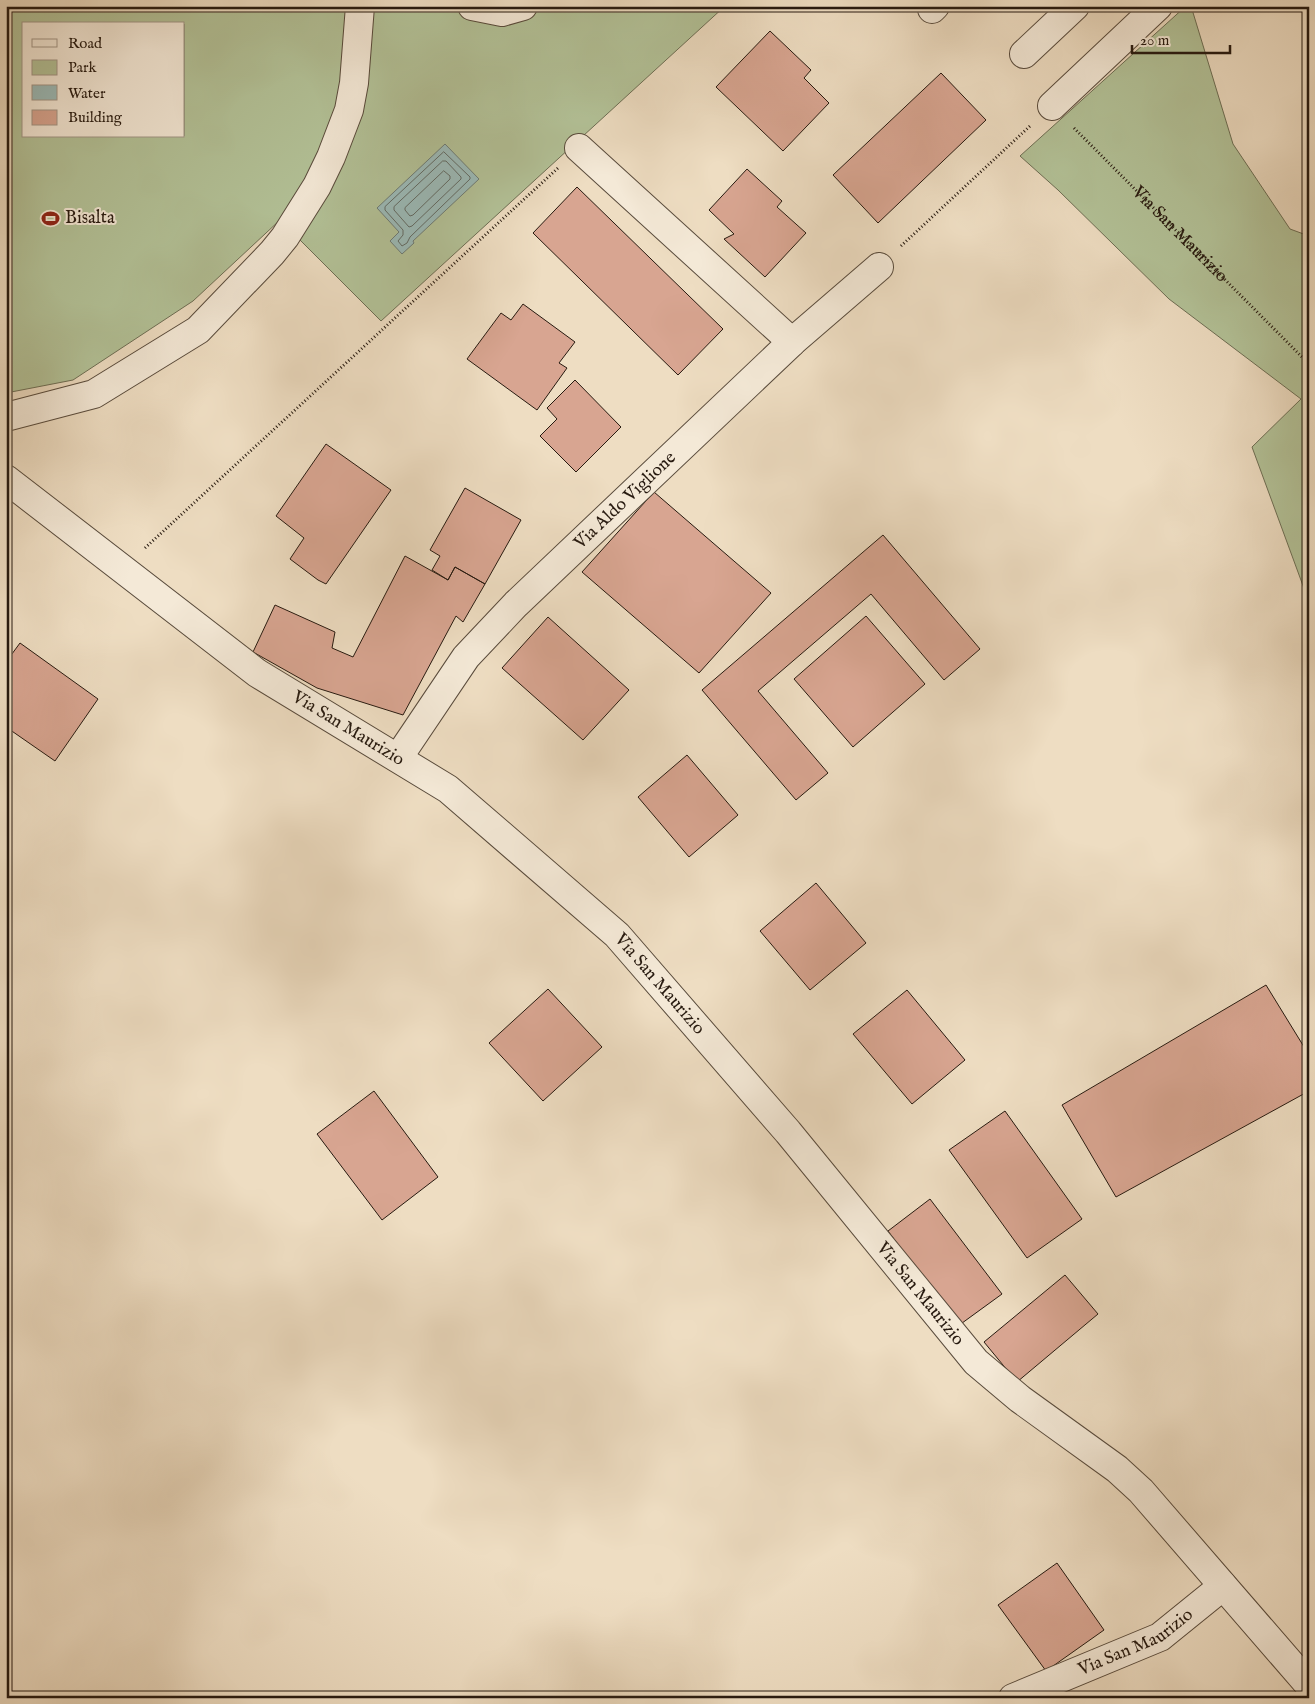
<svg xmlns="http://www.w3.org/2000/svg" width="1315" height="1704" font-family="'IM FELL English',serif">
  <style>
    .green { fill: #b3c298; stroke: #6d6e54; fill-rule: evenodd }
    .water { fill: #9bbbb9; stroke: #6d7b75 }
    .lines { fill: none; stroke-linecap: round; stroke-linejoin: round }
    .shore { stroke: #616a64; stroke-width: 1 }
    .building { fill: #d8a591; stroke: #271a10 }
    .minor-casing { stroke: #594b3c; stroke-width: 30 }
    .path { stroke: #271a10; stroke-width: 3; stroke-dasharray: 1 2.5; stroke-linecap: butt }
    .minor { stroke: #f4e9d7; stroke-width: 28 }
    .labels { text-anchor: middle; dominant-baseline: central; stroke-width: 4; stroke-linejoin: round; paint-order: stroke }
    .poi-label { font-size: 18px; fill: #271a10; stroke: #f4e9d7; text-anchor: start }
    .street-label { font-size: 18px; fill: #271a10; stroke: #f4e9d7 }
  </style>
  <rect width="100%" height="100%" fill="#eeddc2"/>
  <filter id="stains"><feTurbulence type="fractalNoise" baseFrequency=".004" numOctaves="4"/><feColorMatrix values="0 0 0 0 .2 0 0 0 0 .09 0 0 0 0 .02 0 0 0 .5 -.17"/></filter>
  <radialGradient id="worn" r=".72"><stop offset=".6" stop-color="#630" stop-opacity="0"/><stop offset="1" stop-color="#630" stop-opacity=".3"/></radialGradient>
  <!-- green -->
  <path class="green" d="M6 6H725L381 321 280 220 193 301 73 380 6 393ZM24 24H184V136H24Z
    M1186 6H1191L1233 144 1290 229 1309 236V602L1252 447 1301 399 1169 299 1058 190 1020 156Z"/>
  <!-- water -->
  <path class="water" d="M445 144 479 179 413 241 414 243 402 254 390 241 399 232 377 208Z"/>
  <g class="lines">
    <!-- shore -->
    <path class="shore" d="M444 152 470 177V179L410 237 407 243 402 246 398 241 403 235V230L385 210V207Z
      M443 161H446L461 177V179L412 226 409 227 394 210V207Z
      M444 171 450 176V179L413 215 410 216 405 210V208Z"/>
  </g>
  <!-- building -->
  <path class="building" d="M770 31 811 70 804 78 829 103 783 151 716 87Z
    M941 73 986 120 878 223 833 175Z
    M747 169 782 201 777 207 806 233 765 277 724 239 734 234 709 210Z
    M577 187 723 329 678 375 533 233Z
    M523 304 575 342 559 363 567 368 537 410 467 359 501 313 511 320Z
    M575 380 621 427 576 472 540 436 557 419 547 408Z
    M326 444 391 490 326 584 318 580 290 559 304 538 276 516Z
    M465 488 521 520 485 584 455 567 448 580 432 570 440 556 430 550Z
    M654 492 771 593 699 673 582 572Z
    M883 535 980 649 944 680 871 594 758 691 828 773 796 800 702 690Z
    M405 556 448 580 455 567 485 584 463 622 456 616 403 715 317 688 253 652 275 605 335 632 332 648 353 657Z
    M866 616 925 684 853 747 794 679Z
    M548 617 629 690 583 740 502 668Z
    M20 643 98 699 55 761 6 727V662Z
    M687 755 738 815 689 857 638 797Z
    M816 883 866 943 810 990 760 931Z
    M1266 985 1309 1055V1091L1116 1197 1062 1105Z
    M548 989 602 1047 543 1101 489 1043Z
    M907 990 965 1060 912 1104 853 1034Z
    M374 1091 438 1177 382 1220 317 1134Z
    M1005 1111 1082 1219 1027 1258 949 1150Z
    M930 1199 1002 1294 958 1326 888 1231Z
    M1065 1275 1098 1314 1017 1382 984 1342Z
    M1057 1563 1104 1630 1046 1671 998 1605Z"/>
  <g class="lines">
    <defs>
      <g id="minor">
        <path d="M472 6 502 12 523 6"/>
        <path d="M932 9 935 6"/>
        <path d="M1024 54 1075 6"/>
        <path d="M1052 106 1158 6"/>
        <path d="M579 148 792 342"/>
        <path d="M6 417 94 394 198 330 272 253 285 237 317 186 331 157 349 110 354 83 360 6"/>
        <path id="s2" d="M6 479 257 673 448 789 617 935 788 1132 976 1362 1020 1399 1117 1469 1141 1491 1309 1685"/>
        <path id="s3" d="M398 758 466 657 516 604 792 342 879 267"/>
        <path id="s4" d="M1013 1698 1160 1637 1223 1586"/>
      </g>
    </defs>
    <!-- minor casing -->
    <use href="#minor" class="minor-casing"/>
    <!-- path -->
    <g class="path">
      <path id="s1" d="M1074 128 1309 364"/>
      <path d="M901 246 1030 126"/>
      <path d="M145 548 558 168"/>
    </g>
    <!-- minor -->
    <use href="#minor" class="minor"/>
  </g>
  <!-- icons -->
  <defs>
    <symbol id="stadium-bare" viewBox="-9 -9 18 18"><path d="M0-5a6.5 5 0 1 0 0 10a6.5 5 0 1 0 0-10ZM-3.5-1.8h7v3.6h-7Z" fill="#8f2418" stroke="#f4e9d7" stroke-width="2.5" paint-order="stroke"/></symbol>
  </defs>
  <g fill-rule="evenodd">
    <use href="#stadium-bare" x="38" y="206" width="25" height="25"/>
  </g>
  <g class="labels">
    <!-- poi labels -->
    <g class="poi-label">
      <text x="65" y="218">Bisalta</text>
    </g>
    <!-- street labels -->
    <g class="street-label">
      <text stroke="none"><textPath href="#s1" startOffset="150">Via San Maurizio</textPath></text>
      <text stroke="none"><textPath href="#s3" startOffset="345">Via Aldo Viglione</textPath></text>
      <text stroke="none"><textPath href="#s2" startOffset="424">Via San Maurizio</textPath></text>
      <text stroke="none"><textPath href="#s2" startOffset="829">Via San Maurizio</textPath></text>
      <text stroke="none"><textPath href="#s2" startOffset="1234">Via San Maurizio</textPath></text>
      <text stroke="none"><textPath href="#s4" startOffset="135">Via San Maurizio</textPath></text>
    </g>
  </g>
  <!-- margin -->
  <rect width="1315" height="1704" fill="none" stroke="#eeddc2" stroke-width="25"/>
  <rect x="8" y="8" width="1300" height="1689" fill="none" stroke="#271a10" stroke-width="2.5"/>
  <rect x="12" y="12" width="1290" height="1679" fill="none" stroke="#271a10"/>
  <!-- legend -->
  <rect x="22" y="22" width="162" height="115" fill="#f4e9d7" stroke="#a29687"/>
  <rect x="32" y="39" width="25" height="8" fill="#f4e9d7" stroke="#a29687"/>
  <text x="68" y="48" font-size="15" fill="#271a10">Road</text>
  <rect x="32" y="60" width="25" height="15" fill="#b3c298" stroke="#a29687"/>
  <text x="68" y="72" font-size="15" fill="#271a10">Park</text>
  <rect x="32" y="85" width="25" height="15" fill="#9bbbb9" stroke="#a29687"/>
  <text x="68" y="98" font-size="15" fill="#271a10">Water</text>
  <rect x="32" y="110" width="25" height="15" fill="#d8a591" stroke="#a29687"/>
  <text x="68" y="122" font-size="15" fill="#271a10">Building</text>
  <!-- scale -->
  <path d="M1132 45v8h98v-8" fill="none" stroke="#271a10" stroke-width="2.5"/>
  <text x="1140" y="45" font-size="15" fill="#271a10" stroke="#f4e9d7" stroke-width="4" paint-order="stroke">20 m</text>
  <rect width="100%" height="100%" filter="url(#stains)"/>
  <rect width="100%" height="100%" fill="url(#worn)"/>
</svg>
